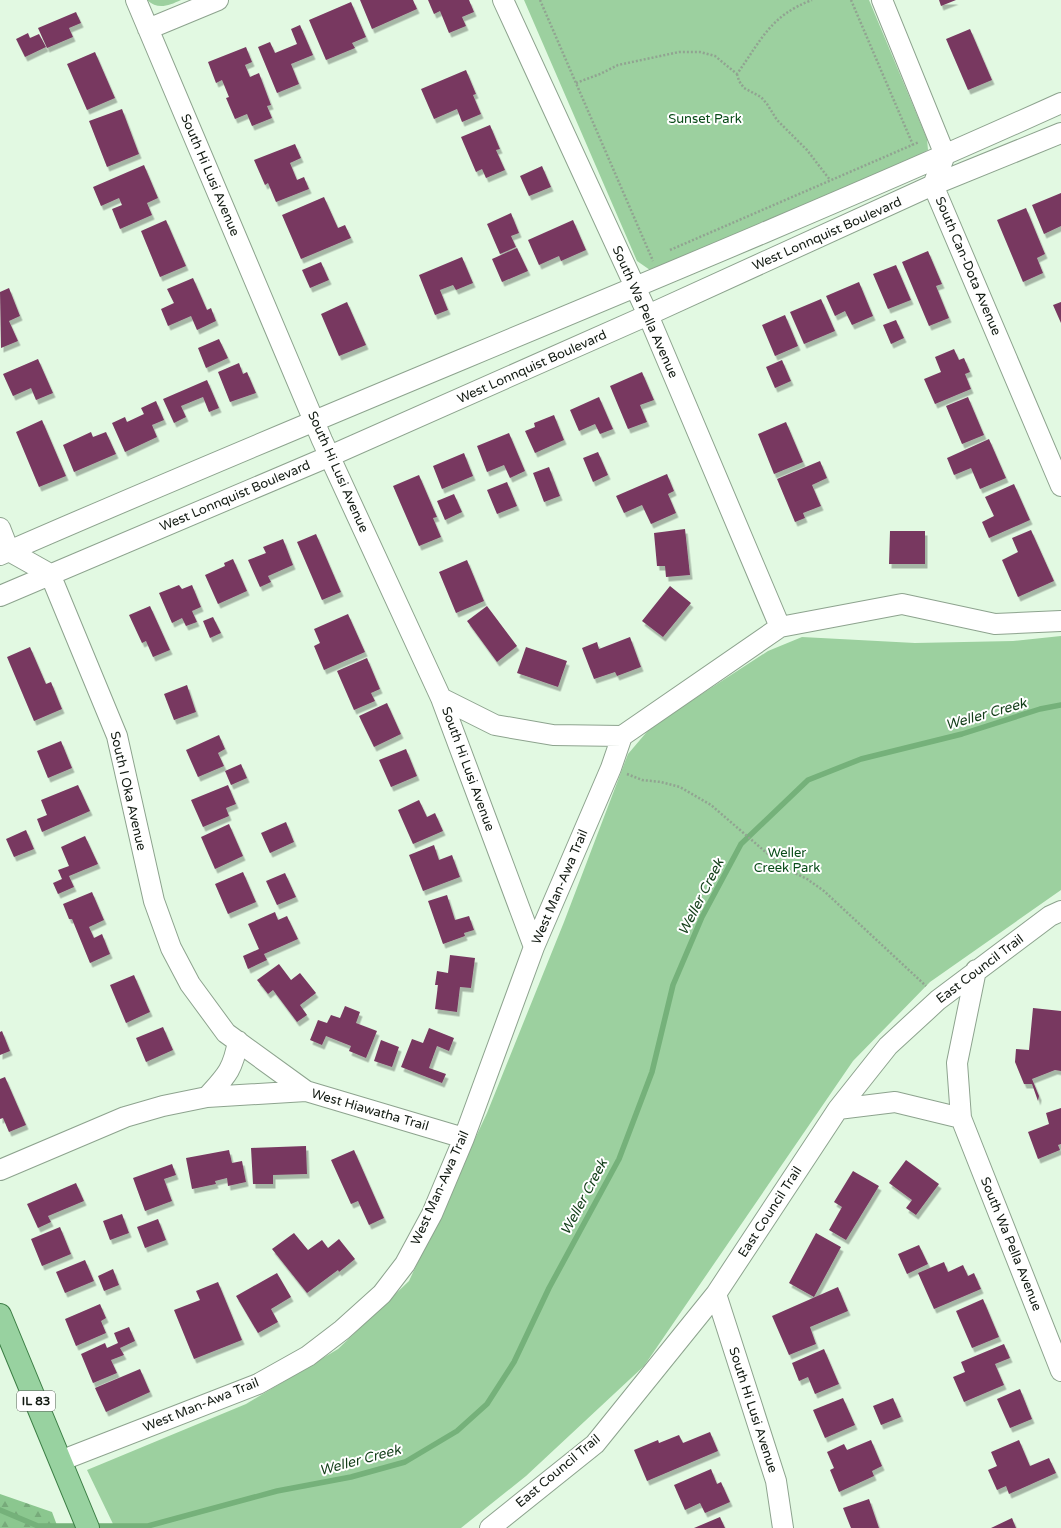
<svg xmlns="http://www.w3.org/2000/svg" width="1061" height="1528" font-family="'Varela Round',sans-serif">
  <style>
    .forest { fill: url(#forest-firs) }
    .park { fill: #9cd09f }
    .lines { fill: none; stroke-linecap: round; stroke-linejoin: round }
    .stream { stroke: #75b17a; stroke-width: 5.5 }
    .building { fill: #783960; filter: url(#shadow) }
    .minor-casing { stroke: #8da38e; stroke-width: 22 }
    .primary-casing { stroke: #3c7e45; stroke-width: 24 }
    .path { stroke: #91a391; stroke-width: 2.5; stroke-dasharray: 2 2; stroke-linecap: butt }
    .minor { stroke: #fff; stroke-width: 20 }
    .primary { stroke: #98d2a0; stroke-width: 22 }
    .labels { text-anchor: middle; dominant-baseline: central; stroke-width: 4; stroke-linejoin: round; paint-order: stroke }
    .shield { fill: #fff; stroke: #595f59; stroke-width: 1 }
    .shield-label { font-size: 12px; font-weight: bold; fill: #121a12 }
    .park-label { font-size: 13px; fill: #094c18; stroke: #fff }
    .street-label { font-size: 13px; fill: #121a12; stroke: #fff }
    .water-label { font-size: 14px; font-style: italic; fill: #133e19; stroke: #fff }
  </style>
  <defs>
    <pattern id="forest-firs" width="22" height="20" patternUnits="userSpaceOnUse"><rect width="22" height="20" fill="#8bc78f"/><path d="M5 1l3.5 6h-7zM16 11l3.5 6h-7z" fill="#77aa7a"/></pattern>
    <filter id="shadow"><feDropShadow dx="2.5" dy="4.5" stdDeviation="0" flood-color="#0004"/></filter>
  </defs>
  <rect width="100%" height="100%" fill="#e2f9e2"/>
  <!-- forest -->
  <path class="forest" d="M0 1494 52 1512 58 1528H0Z"/>
  <!-- park -->
  <path class="park" d="M147 0H181C168 6 158 10 147 0Z
    M524 0H869L927 139 928 150 910 160 650 270 637 261Z
    M1061 636V890L930 982 853 1061 644 1366 526 1476 461 1528H115L87 1470 246 1404 338 1349 409 1281 487 1113 564 922 628 754 651 727 768 651 802 637 915 643 1013 641Z"/>
  <g class="lines">
    <!-- stream -->
    <path class="stream" d="M0 1510 38 1526H83
      M91 1526H148L277 1491 351 1477 405 1462 457 1431 487 1404 514 1362 549 1288 619 1159 652 1072 673 985 702 917 741 844 808 780 861 759 962 734 1040 709 1061 705"/>
  </g>
  <!-- building -->
  <path class="building" d="M360 0H413L417 9 372 29Z
    M428 0H469L474 12 462 17 466 26 449 33 440 11 434 14Z
    M939 0H956L941 6Z
    M351 2 366 37 352 43 355 48 326 60 309 20Z
    M76 12 81 23 69 28 73 37 47 48 38 28Z
    M300 25 313 55 291 64 299 84 277 93 258 47 270 42 275 53 297 44 291 29Z
    M970 29 992 80 968 90 946 39Z
    M28 33 30 38 39 34 46 47 25 57 16 39Z
    M246 47 252 62 245 65 250 77 259 73 271 105 267 106 272 118 252 126 247 114 235 119 226 98 229 97 222 80 216 83 208 62Z
    M95 52 115 98 87 110 67 64Z
    M466 70 476 94 473 95 481 114 462 122 457 109 434 119 421 89Z
    M122 109 139 154 107 167 89 121Z
    M490 125 500 149 496 150 505 170 486 178 482 169 476 172 461 137Z
    M295 144 301 158 290 163 297 180 304 177 309 189 276 202 268 183 265 185 254 160Z
    M144 165 158 198 147 203 152 215 120 229 112 209 122 205 119 198 101 206 93 187Z
    M542 166 551 187 529 196 520 176Z
    M1061 193V226L1044 234 1032 205Z
    M324 197 338 228 345 225 351 238 301 259 282 215Z
    M1026 208 1045 254 1037 258 1043 273 1023 282 997 220Z
    M511 213 519 233 511 236 516 247 500 254 487 224Z
    M166 220 186 266 160 277 141 231Z
    M573 220 586 250 561 261 559 256 539 265 528 240Z
    M517 248 528 271 502 282 492 259Z
    M928 251 942 284 936 286 949 318 929 326 902 262Z
    M462 257 473 283 456 290 453 285 440 290 448 310 435 315 419 275Z
    M321 262 329 280 310 288 302 270Z
    M896 265 911 300 888 309 873 274Z
    M193 278 207 310 211 308 216 321 197 330 191 316 168 326 161 309 174 303 167 289Z
    M859 282 873 316 852 325 845 311 835 316 826 296Z
    M9 288 20 316 9 321 18 341 1 348 0 292Z
    M821 299 835 331 804 344 790 312Z
    M347 302 366 345 339 356 321 314Z
    M1061 302V323L1053 305Z
    M785 315 798 346 775 356 762 325Z
    M896 320 904 338 891 344 883 325Z
    M219 339 228 358 206 368 198 348Z
    M954 349 959 360 964 358 970 372 965 374 971 389 935 404 924 379 941 372 935 357Z
    M38 359 53 393 36 400 31 388 13 396 3 374Z
    M782 360 791 381 775 388 766 367Z
    M239 363 243 374 247 372 256 393 230 402 218 372Z
    M642 372 654 400 640 405 647 422 628 429 610 386Z
    M207 380 219 408 209 412 203 397 181 406 186 417 174 423 163 399Z
    M599 397 613 429 600 434 595 424 579 431 570 410Z
    M968 397 984 435 962 444 946 406Z
    M156 401 164 420 152 425 157 437 125 452 112 423 125 417 127 422 144 414 141 408Z
    M554 415 564 440 535 453 525 431 535 427 534 423Z
    M42 420 66 476 39 487 16 432Z
    M786 422 803 462 774 474 758 434Z
    M91 432 93 437 106 432 116 454 74 472 63 445Z
    M509 433 525 471 510 478 504 465 487 472 477 446Z
    M989 439 1006 478 980 489 971 468 954 475 947 458Z
    M598 452 608 475 593 482 583 458Z
    M464 453 473 476 442 489 433 466Z
    M820 461 827 478 812 485 821 506 803 513 805 518 795 522 777 479Z
    M549 467 560 496 544 502 533 473Z
    M667 474 674 491 668 494 676 513 651 524 642 505 624 513 616 496Z
    M419 475 437 517 433 518 441 537 419 546 393 486Z
    M507 482 517 506 497 514 487 490Z
    M1014 484 1030 520 989 538 982 522 994 516 985 497Z
    M454 494 462 512 445 520 437 501Z
    M685 529 690 575 666 577 665 566H657L654 533Z
    M1031 530 1054 581 1018 597 1002 560 1018 552 1012 538Z
    M890 531H925V564H889Z
    M316 534 341 592 322 600 297 542Z
    M283 539 293 565 268 576 271 582 260 587 248 560 266 553 263 547Z
    M233 559 247 591 218 604 205 575 225 566 224 563Z
    M467 560 484 601 456 613 439 572Z
    M179 585 182 589 192 585 201 607 192 611 197 622 186 626 182 618 172 623 159 593Z
    M670 586 691 603 663 637 642 621Z
    M150 606 170 650 153 657 146 641 142 643 129 615Z
    M487 606 517 646 497 662 467 621Z
    M348 614 365 652 324 670 314 646 320 643 314 629Z
    M213 617 221 633 210 638 203 621Z
    M630 637 641 667 617 676 615 672 594 679 582 648 597 642 599 649Z
    M30 647 46 684 51 682 62 709 34 721 7 657Z
    M526 647 567 661 558 687 517 673Z
    M367 658 380 689 371 693 375 701 354 710 337 671Z
    M187 685 196 712 174 720 164 694Z
    M387 703 401 734 374 747 359 716Z
    M219 735 225 749 218 753 224 766 198 777 186 750Z
    M61 741 72 768 48 778 37 751Z
    M406 749 417 776 391 787 379 760Z
    M241 764 247 778 231 785 225 771Z
    M78 785 90 811 42 832 37 819 47 815 41 800Z
    M228 785 236 804 226 808 229 816 203 827 191 800Z
    M419 800 427 817 435 813 443 831 413 844 398 810Z
    M286 822 294 842 270 853 261 833Z
    M229 824 243 856 215 869 201 837Z
    M26 830 34 849 14 857 6 839Z
    M85 836 98 864 69 876 74 887 58 894 53 883 62 879 58 870 69 866 61 847Z
    M434 845 439 860 452 855 460 877 423 891 409 855Z
    M243 872 256 902 228 914 215 884Z
    M285 873 296 897 277 905 266 881Z
    M92 892 104 920 89 927 94 938 102 934 110 954 90 963 72 919H69L63 904Z
    M447 895 455 920 469 916 474 930 464 933 465 936 443 944 428 901Z
    M275 912 278 920 287 916 298 939 264 954 267 960 248 969 243 956 259 949 248 924Z
    M450 955 475 958 471 988 460 987 457 1012 435 1009 438 985H435L437 971 448 973Z
    M279 964 291 980 300 973 316 993 300 1005 307 1015 297 1022 273 990 268 994 257 980Z
    M134 975 150 1012 126 1023 110 985Z
    M345 1006 360 1012 356 1023 377 1031 366 1058 349 1051 351 1046 326 1036 322 1045 310 1040 318 1020 327 1023 331 1015 340 1018Z
    M1033 1008 1061 1011V1071L1055 1070 1032 1079 1039 1096 1038 1101 1032 1084H1024L1015 1062 1016 1049 1029 1050Z
    M163 1027 173 1050 146 1062 136 1038Z
    M429 1028 454 1038 449 1051 437 1046 429 1068 446 1074 442 1083 401 1067 412 1039 423 1043Z
    M2 1031 10 1051 0 1055V1032Z
    M381 1040 399 1047 392 1067 374 1061Z
    M5 1077 26 1125 9 1132 3 1118 0 1119V1079Z
    M1061 1108V1144L1058 1145 1060 1150 1038 1159 1028 1132 1049 1124 1046 1113Z
    M306 1146 307 1174 273 1175V1184H253L251 1148Z
    M229 1150 232 1163 242 1161 246 1182 228 1186 227 1178 215 1181 216 1184 192 1189 186 1158Z
    M354 1150 384 1218 369 1225 358 1201 351 1204 331 1160Z
    M906 1160 939 1184 916 1215 906 1208 912 1200 889 1183Z
    M172 1164 176 1175 164 1179 172 1201 145 1211 133 1178Z
    M853 1171 879 1186 846 1240 829 1230 842 1207 834 1202Z
    M76 1183 84 1201 48 1216 51 1222 38 1228 27 1204Z
    M122 1214 129 1233 110 1240 103 1221Z
    M158 1219 166 1240 145 1248 137 1227Z
    M60 1227 71 1254 42 1266 31 1239Z
    M294 1233 308 1250 322 1240 328 1248 339 1239 355 1259 339 1272 338 1270 307 1293 272 1249Z
    M816 1233 841 1247 814 1297 789 1283Z
    M919 1245 928 1264 907 1274 898 1254Z
    M85 1260 94 1281 65 1293 56 1272Z
    M944 1262 948 1272 963 1265 968 1276 974 1273 981 1289 934 1309 918 1273Z
    M113 1269 119 1285 104 1291 98 1276Z
    M277 1273 291 1297 271 1309 278 1322 258 1333 236 1296Z
    M218 1282 242 1340 194 1359 174 1310 200 1300 196 1291Z
    M838 1287 848 1311 810 1327 816 1344 789 1355 772 1316Z
    M983 1299 999 1337 972 1348 956 1311Z
    M100 1304 106 1318 101 1321 106 1333 76 1346 65 1319Z
    M129 1327 135 1341 120 1348 124 1355 111 1360 117 1373 93 1383 81 1354 105 1343 107 1348 118 1343 114 1333Z
    M1004 1344 1010 1358 995 1364 1004 1385 964 1402 953 1377 965 1372 961 1362Z
    M824 1349 839 1384 815 1394 808 1377 799 1381 792 1363Z
    M140 1369 150 1392 106 1412 95 1388Z
    M1020 1389 1032 1419 1010 1428 997 1399Z
    M843 1398 855 1425 825 1438 813 1410Z
    M893 1398 901 1417 881 1425 873 1406Z
    M710 1432 718 1451 647 1481 634 1450 658 1440 659 1443 679 1435 683 1443Z
    M871 1440 882 1466 872 1471 874 1476 839 1492 830 1470 834 1468 827 1452 844 1444 847 1450Z
    M1019 1440 1030 1466 1049 1458 1056 1473 1009 1494 1006 1486 997 1490 988 1470 997 1466 991 1452Z
    M711 1469 717 1484 721 1482 730 1502 705 1513 700 1503 685 1510 674 1485Z
    M869 1499 879 1528H851L843 1508Z
    M720 1517 725 1528H694Z
    M1012 1518 1016 1528H991Z"/>
  <g class="lines">
    <defs>
      <path id="minor" d="M136 0 322 440 441 698 534 947
        M503 0 648 315 780 627
        M882 0 945 155 933 185 1061 486
        M148 29 218 0
        M0 528 9 551 50 574 117 736 154 901 171 948 190 984 226 1033 306 1091
        M0 555C352 401 711 261 1061 103
        M0 596 330 456 648 315 933 185 1061 133
        M441 698 495 725 553 735 622 736 780 627 902 604 995 624 1061 621
        M976 970 957 1063 961 1118 1061 1371
        M207 1097C226 1076 233 1070 238 1041
        M838 1109 895 1102 961 1118
        M0 1170 125 1117 163 1106 207 1097 306 1091 464 1138
        M716 1294 776 1481 783 1528
        M60 1461 258 1384 308 1356 342 1330 382 1294 405 1264 432 1214 464 1138 534 947 611 768 622 736
        M490 1528 595 1444 716 1294 838 1109 888 1046 938 1000 1050 916 1061 911"/>
      <path id="primary" d="M0 1315 88 1528"/>
    </defs>
    <!-- minor casing -->
    <use href="#minor" class="minor-casing"/>
    <!-- primary casing -->
    <use href="#primary" class="primary-casing"/>
    <!-- path -->
    <path class="path" d="M540 0 653 261
      M851 0 913 145
      M737 74 739 81 744 88 761 97 767 104 777 120 807 150 830 180
      M576 83 600 74 618 65 679 52H700L715 56 737 74C762 39 770 16 812 0
      M670 250 919 142
      M627 774 642 780 661 782 680 787 711 805 783 867 807 879 824 891 926 986"/>
    <!-- minor -->
    <use href="#minor" class="minor"/>
    <!-- primary -->
    <use href="#primary" class="primary"/>
  </g>
  <g class="labels">
    <!-- shield labels -->
    <rect class="shield" x="17" y="1391" width="38" height="20" rx="3"/>
    <g class="shield-label">
      <text x="36" y="1401">IL 83</text>
    </g>
    <!-- park labels -->
    <g class="park-label">
      <text x="705" y="119">Sunset Park</text>
      <text x="787" y="853">Weller<tspan x="787" dy="15">Creek Park</tspan></text>
    </g>
    <!-- street labels -->
    <g class="street-label">
      <text transform="translate(210 175) rotate(67)">South Hi Lusi Avenue</text>
      <text transform="translate(827 234) rotate(-24)">West Lonnquist Boulevard</text>
      <text transform="translate(968 266) rotate(67)">South Can-Dota Avenue</text>
      <text transform="translate(645 312) rotate(66)">South Wa Pella Avenue</text>
      <text transform="translate(532 367) rotate(-24)">West Lonnquist Boulevard</text>
      <text transform="translate(338 472) rotate(66)">South Hi Lusi Avenue</text>
      <text transform="translate(235 496) rotate(-23)">West Lonnquist Boulevard</text>
      <text transform="translate(468 769) rotate(70)">South Hi Lusi Avenue</text>
      <text transform="translate(128 791) rotate(77)">South I Oka Avenue</text>
      <text transform="translate(560 887) rotate(-67)">West Man-Awa Trail</text>
      <text transform="translate(980 969) rotate(-37)">East Council Trail</text>
      <text transform="translate(370 1110) rotate(16)">West Hiawatha Trail</text>
      <text transform="translate(440 1188) rotate(-66)">West Man-Awa Trail</text>
      <text transform="translate(770 1212) rotate(-57)">East Council Trail</text>
      <text transform="translate(1011 1244) rotate(68)">South Wa Pella Avenue</text>
      <text transform="translate(201 1405) rotate(-22)">West Man-Awa Trail</text>
      <text transform="translate(753 1410) rotate(72)">South Hi Lusi Avenue</text>
      <text transform="translate(558 1471) rotate(-40)">East Council Trail</text>
    </g>
    <!-- water labels -->
    <g class="water-label">
      <text transform="translate(986 714) rotate(-16)">Weller Creek</text>
      <text transform="translate(701 897) rotate(-63)">Weller Creek</text>
      <text transform="translate(584 1197) rotate(-62)">Weller Creek</text>
      <text transform="translate(360 1460) rotate(-15)">Weller Creek</text>
    </g>
  </g>
</svg>
